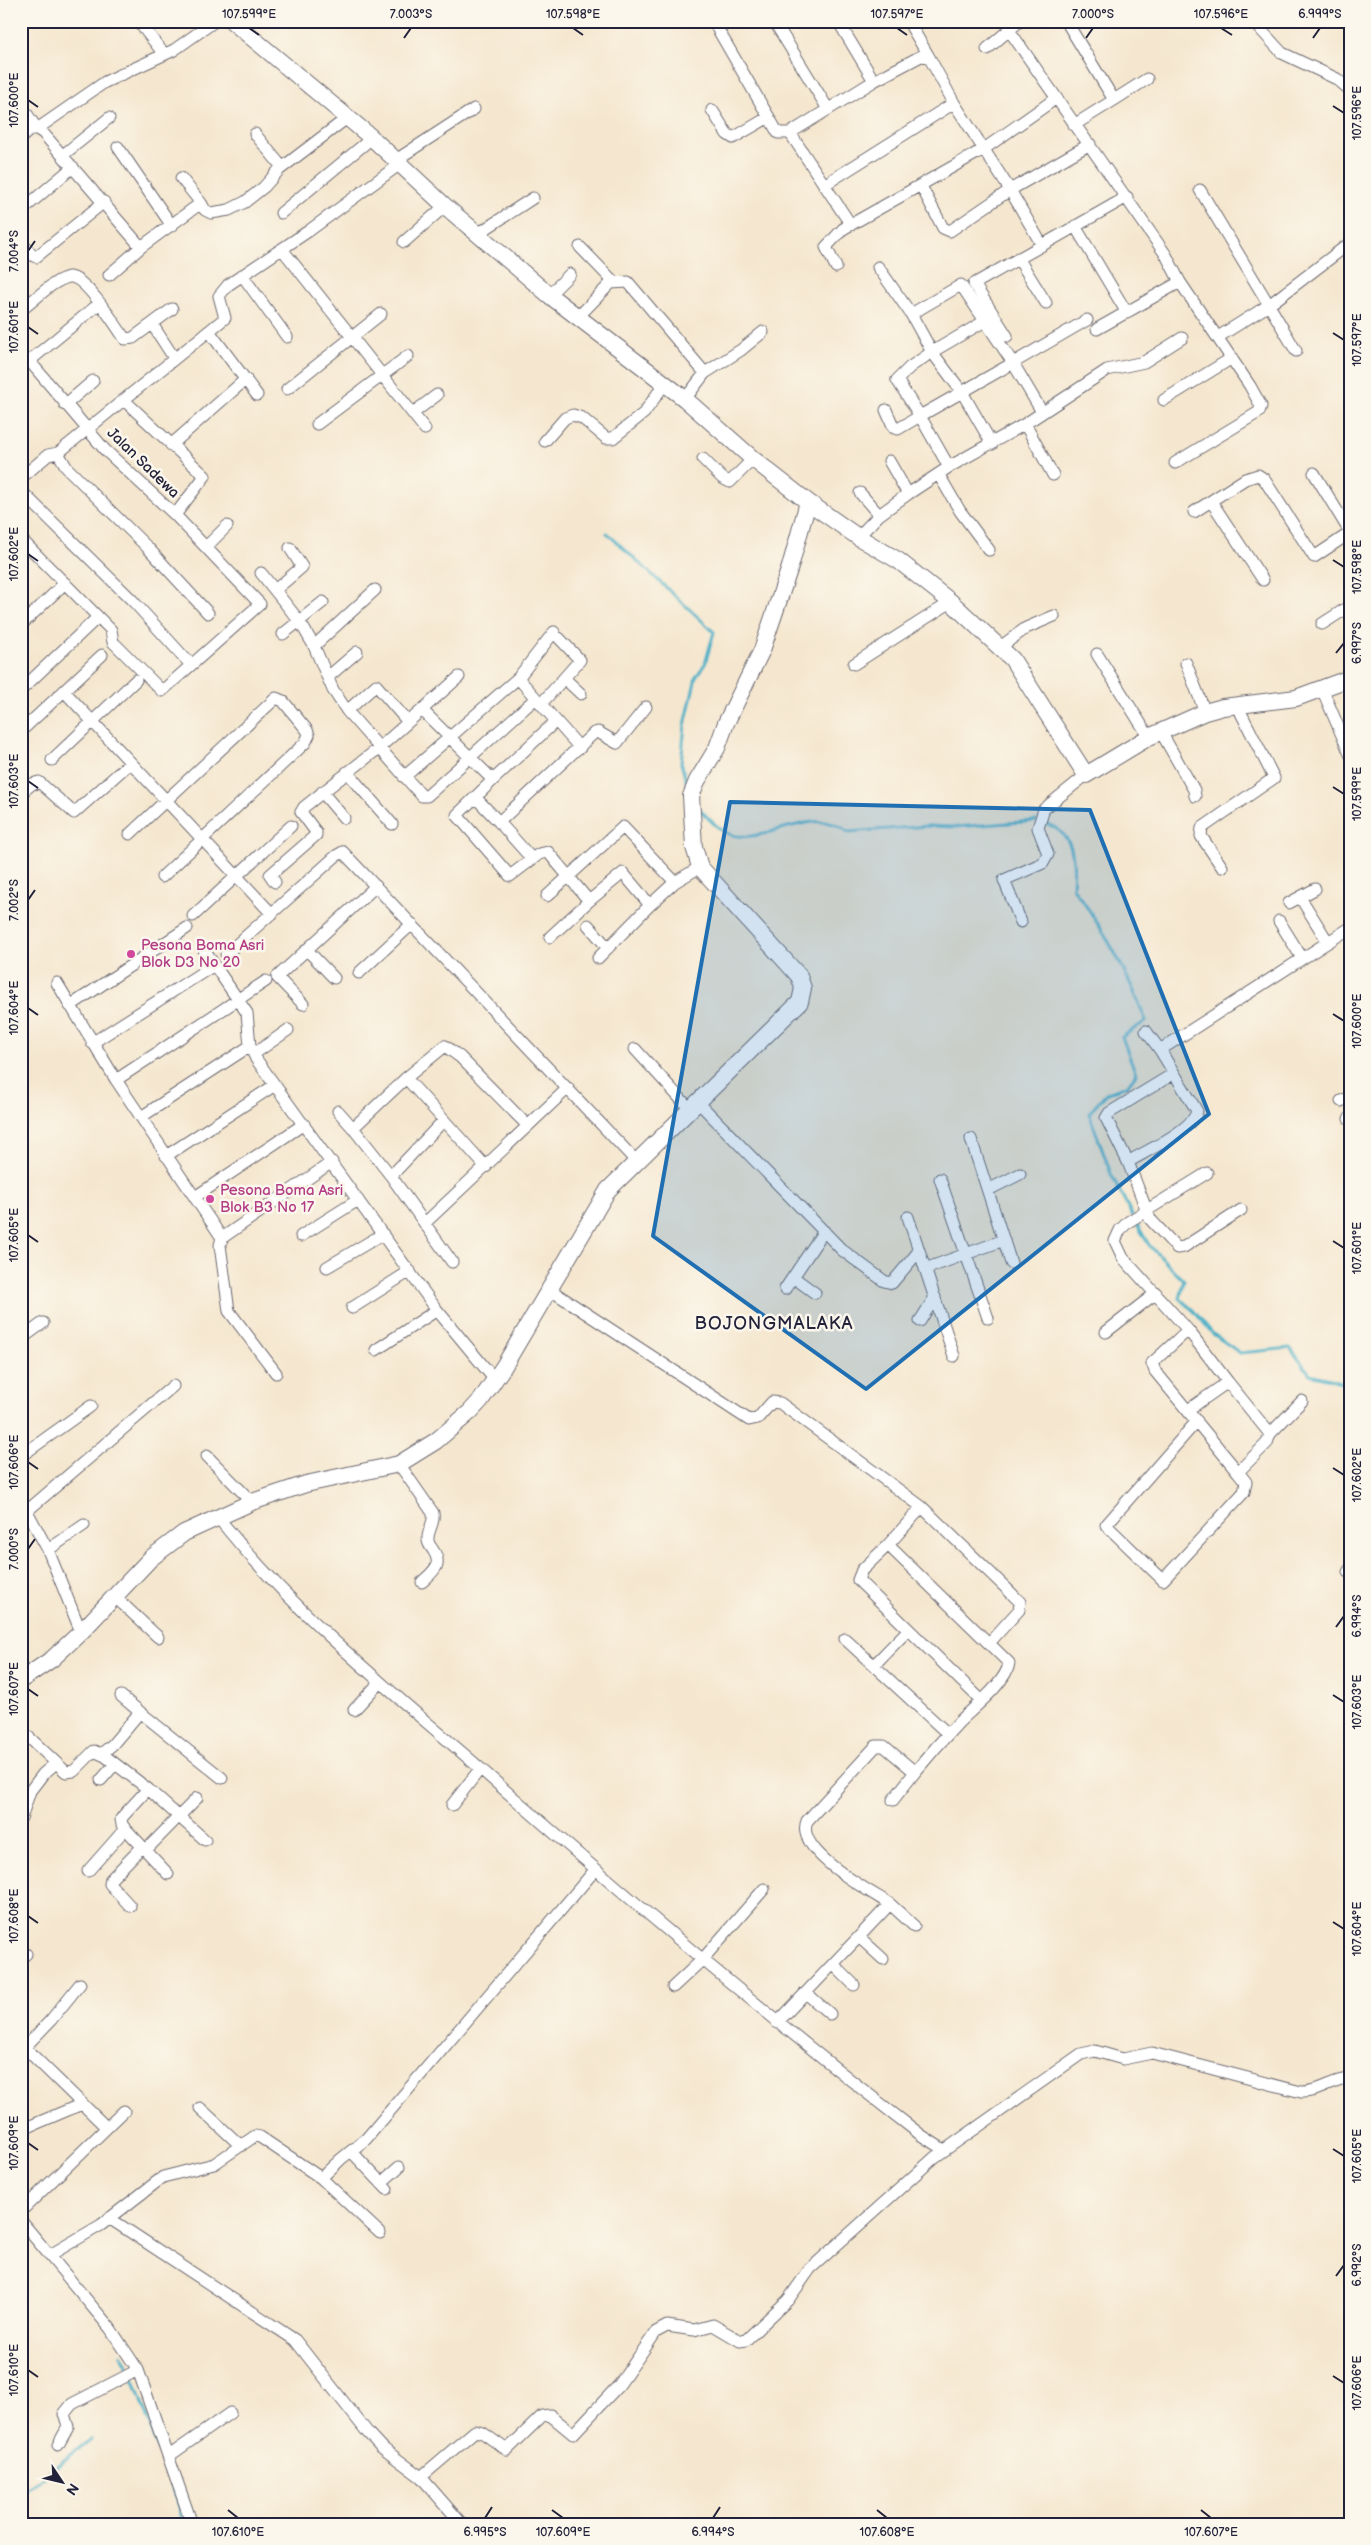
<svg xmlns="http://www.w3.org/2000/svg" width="1371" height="2545" font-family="'Balsamiq Sans',sans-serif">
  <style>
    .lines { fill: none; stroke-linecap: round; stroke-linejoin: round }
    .stream { stroke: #49b0c8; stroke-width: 3 }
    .street-casing { stroke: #6c676f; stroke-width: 13 }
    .secondary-casing { stroke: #6c676f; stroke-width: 18 }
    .street { stroke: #fff; stroke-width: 11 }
    .secondary { stroke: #fff; stroke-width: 16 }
    .marked { fill: #1f6fb2; fill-opacity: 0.2; stroke: #1f6fb2; stroke-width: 4; stroke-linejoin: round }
    .ticks { fill: none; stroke: #22223b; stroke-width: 2 }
    .hotel-dot { fill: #d1479c; stroke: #fbf7ec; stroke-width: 2 }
    .labels { text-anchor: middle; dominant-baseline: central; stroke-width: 5; stroke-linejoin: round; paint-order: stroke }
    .street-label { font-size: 15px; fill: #22223b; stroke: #fbf7ec }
    .hotel-label { font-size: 15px; fill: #b23c85; stroke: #fbf7ec; text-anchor: start }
    .quarter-label { font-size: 18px; letter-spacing: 1px; fill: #22223b; stroke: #fbf7ec }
    .neatline { fill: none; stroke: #22223b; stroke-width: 2 }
    .ticks-label { font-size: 12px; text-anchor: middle; fill: #22223b }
  </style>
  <rect width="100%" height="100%" fill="#fbf7ec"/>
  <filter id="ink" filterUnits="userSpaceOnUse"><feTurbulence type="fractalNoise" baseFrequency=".02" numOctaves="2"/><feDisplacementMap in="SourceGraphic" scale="10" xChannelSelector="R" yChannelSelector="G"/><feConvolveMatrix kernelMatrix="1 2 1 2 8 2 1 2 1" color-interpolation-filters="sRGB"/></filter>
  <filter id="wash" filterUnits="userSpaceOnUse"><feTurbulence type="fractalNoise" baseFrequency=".0096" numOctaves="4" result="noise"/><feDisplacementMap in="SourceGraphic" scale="20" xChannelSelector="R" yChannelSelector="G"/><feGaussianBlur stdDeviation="1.12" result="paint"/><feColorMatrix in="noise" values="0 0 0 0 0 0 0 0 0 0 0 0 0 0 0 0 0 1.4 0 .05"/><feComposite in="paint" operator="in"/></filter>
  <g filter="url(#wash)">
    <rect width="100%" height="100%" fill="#f5e7cf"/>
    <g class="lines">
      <!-- stream -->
      <path class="stream" d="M607 533 714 632 705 664 696 677 685 725 681 763 688 787
        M698 808C706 815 717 829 727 833 760 849 815 802 848 832L928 826 955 827 1036 821
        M1043 823C1075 831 1075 860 1073 888 1105 930 1127 971 1146 1021L1122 1037 1136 1074 1127 1086 1107 1093 1089 1113 1111 1174 1132 1215
        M1135 1221 1149 1245 1184 1281 1180 1299 1193 1310 1213 1334 1240 1353 1290 1348 1310 1374 1350 1384
        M1350 1596 1346 1649 1350 1655
        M121 2354 130 2371
        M132 2376 179 2506 183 2524
        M21 2494 91 2439"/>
    </g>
  </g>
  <g filter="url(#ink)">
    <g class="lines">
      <defs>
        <path id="street" d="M138 21 164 54
          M713 21 778 133H790L874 81 921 56 929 57 954 103
          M774 21 828 109
          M838 21 874 81
          M908 21 929 57
          M1020 21 1009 30 1166 255 1180 282 1250 386 1261 406 1259 412 1175 463
          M1066 21 1114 100 1147 79
          M1253 21 1282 53 1337 79 1350 90
          M987 49 1009 30
          M21 105 37 129 105 82 174 50 215 21
          M712 110 727 134 733 138 769 117
          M1074 125 1114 100
          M790 133 851 225
          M255 134 282 167
          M21 138 31 129H37L43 133 141 247 201 203 205 210 211 213 229 210 245 202 264 187 279 170 347 118
          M118 147 172 226
          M63 155 109 118
          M396 160 474 109
          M181 178 201 203
          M824 185 954 103 1010 190 1042 245
          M921 186 943 228 950 231 1010 190 1090 144
          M1200 190 1269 305 1350 243
          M21 211 73 167
          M281 213 372 138
          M1075 226 1127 313
          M479 233 533 198
          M21 242 32 255 36 257 104 202
          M404 242 445 206
          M580 247 613 281
          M282 249 425 429
          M1018 258 1046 303
          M836 267 826 247 843 229 984 149 1055 99
          M878 267 911 314 932 352 910 367 897 380 920 416 1013 363 985 321 932 352 962 392 992 444
          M109 275 141 247
          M242 275 287 337
          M549 295 570 274
          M100 303 33 358 32 364 105 450 175 515 205 476 124 400
          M21 310C35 300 53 280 69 277 84 275 117 327 125 339L133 338 172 309
          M911 314 961 285 985 321
          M578 317 611 283 628 282 705 373 685 399
          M152 324 174 358
          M1097 329 1180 282
          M209 331 257 395
          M1007 336 974 284 1127 197
          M1218 337 1269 305 1296 351
          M705 373 741 350 763 332
          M287 389 381 314
          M1164 400 1232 358
          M65 405 93 381
          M886 410 894 428 898 429 920 416 949 467
          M1042 412 1013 363 1087 320
          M413 413 437 395
          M317 424 408 356
          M1025 424 1053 475
          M545 441 565 418 573 415 582 418 606 438H613L644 413 665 383
          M171 445 246 379
          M703 459 722 478 730 482 753 459
          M889 461 908 494
          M1314 473 1350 532
          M939 475 960 511 989 550
          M21 478 48 455 58 453
          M21 491 133 601 191 665
          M860 493 879 515
          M1211 501 1263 580
          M1194 512 1245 479 1258 475 1264 479 1314 557 1350 533
          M858 537 879 515 908 494 949 467 1025 424 1107 370 1144 362 1182 338
          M21 539 111 630 113 642 162 691 260 604 175 515
          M206 547 227 526
          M261 573 300 622 314 646 333 690 347 711 422 796H427L536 698
          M275 590 302 567 290 548
          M208 613 148 548 67 468 58 453 225 318 219 296 228 285 310 230 400 164
          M1322 624 1350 606
          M21 625 65 583
          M554 632 518 678 580 748
          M283 634 323 602
          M314 646 375 590
          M999 648 1026 628 1054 616
          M1097 654 1149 737
          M1186 663 1205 712
          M854 664 951 602
          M328 677 357 652
          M565 679 581 694
          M1322 689 1350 754
          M21 690 98 617
          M64 691 102 655
          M541 704 580 660 559 638
          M422 710 493 780 457 815 510 876 539 854 548 852 589 901 623 873 650 905 675 882 700 867
          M347 711 376 685 408 722
          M21 731 64 691 272 914
          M1161 732 1194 790 1195 796
          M52 760 136 680
          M347 772 392 824
          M404 777 518 678
          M493 780 556 721
          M322 792 344 818
          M21 793 32 784 39 782 74 813 130 763
          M475 797 499 822
          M130 834 276 698 283 701 307 730 309 735 305 743 162 877
          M532 859 499 822 594 733 598 732 617 743 646 707
          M1222 867 1201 836 1202 828 1274 778 1237 705
          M275 882 270 875 316 835V832L301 812 304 807 379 748 459 677
          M547 896 623 827 675 882
          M1300 897 1328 942
          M1289 903 1315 889
          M193 916 291 826
          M1279 921 1302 958
          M1021 922 1004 880 1043 863 1048 854 1038 828 1044 809 1086 775
          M588 925 608 948
          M550 937 589 901
          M204 950 247 1013 250 1046 256 1059 437 1310 495 1380
          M307 950 334 978
          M226 954 336 856 343 852 636 1161
          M598 958 650 905
          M359 973 412 924
          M57 983 116 1080 222 1238
          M303 1004 277 977 376 886
          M70 1006 187 928
          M1146 1031 1160 1050
          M92 1043 214 965
          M635 1049 689 1108
          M254 1054 288 1030
          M406 1078 486 1167
          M116 1080 266 981
          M697 1101 842 1250 884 1281 892 1283 919 1251
          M1341 1101 1350 1097
          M338 1111 353 1128
          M141 1117 250 1046
          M1349 1119 1350 1118
          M971 1139 1011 1263
          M166 1156 275 1085
          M1128 1162 1106 1118 1109 1113 1173 1074
          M391 1176 444 1120
          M940 1179 988 1318
          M988 1190 1020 1174
          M195 1197 304 1124
          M1241 1210 1184 1247 1177 1248 1150 1219 1128 1162C1144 1152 1193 1130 1197 1111L1160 1050 1350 928
          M908 1217 954 1356
          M425 1223 568 1088
          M301 1236 358 1200
          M452 1262 391 1176 353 1128 406 1078 445 1046 460 1057 528 1126
          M327 1267 383 1234
          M925 1269 1004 1240
          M793 1277 815 1293
          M549 1289 749 1420 758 1418 772 1402 780 1403 922 1507
          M785 1289 824 1231
          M352 1308 410 1271
          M920 1321 935 1297
          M1188 1330 1152 1363 1155 1371 1238 1472
          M1106 1332 1156 1293
          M21 1339 43 1323
          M376 1350 437 1310
          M276 1373 229 1311 220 1245 222 1238 332 1162
          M1188 1410 1228 1382 1188 1330 1123 1258 1115 1241 1120 1230 1128 1222 1207 1173
          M1197 1421 1106 1525 1163 1580 1244 1492 1246 1482 1238 1472 1267 1443 1270 1434 1228 1382
          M1270 1434 1302 1401
          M21 1456 91 1406
          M207 1456 252 1502
          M399 1464 433 1513C435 1524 427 1530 428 1540 428 1544 431 1547 433 1550 443 1565 434 1571 422 1582
          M21 1500 48 1550 81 1632
          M28 1510 173 1386
          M217 1516C293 1613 390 1690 482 1770 625 1896 770 2019 921 2135L944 2150
          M888 1545 922 1507 1007 1589 1020 1602 1019 1610 989 1643
          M48 1550 84 1525
          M1348 1572 1350 1569
          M114 1596 158 1637
          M845 1639 948 1734
          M874 1665 908 1630
          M121 1696 140 1712
          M354 1710 379 1683
          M21 1730 66 1772 74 1771 94 1751 105 1756 148 1789 124 1815 121 1819 122 1825 168 1874
          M101 1754 112 1745 140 1712 222 1778
          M101 1780 115 1764
          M148 1789 205 1840
          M893 1800 915 1772
          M452 1805 480 1769
          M21 1818 30 1791 43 1774 56 1763
          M146 1850 197 1798
          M88 1871 125 1829
          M890 1904 914 1926
          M130 1906 110 1884 111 1879 142 1847
          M859 1937 883 1959
          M21 1958 26 1954
          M833 1964 854 1985
          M673 1987 702 1960 764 1889
          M806 1993 830 2014
          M777 2023 890 1904C868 1890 794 1851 807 1821L876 1746H884L915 1772C929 1755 944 1738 959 1722 973 1708 1007 1682 1009 1663L888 1545 862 1570 858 1580 981 1700
          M21 2044 106 2127
          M25 2047 51 2020 80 1984
          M200 2108 241 2146
          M21 2130 82 2104
          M351 2151 387 2189
          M381 2183 399 2167
          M21 2211 124 2111
          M109 2218 295 2340 368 2433 381 2447 421 2477 462 2524
          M21 2221 110 2328 138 2370 192 2524
          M380 2233 321 2178 341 2159 366 2139 595 1870
          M50 2255 101 2225 163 2177 214 2164 255 2136 260 2137 321 2178
          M58 2445 68 2427 64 2414 72 2404 138 2370
          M169 2456 230 2413
          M421 2477 475 2431 483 2433 507 2450 542 2416 550 2415 573 2434 619 2385 656 2332 667 2326 694 2330 713 2325 740 2341 746 2340 788 2300 810 2269 935 2157 1081 2054 1095 2051 1123 2059 1152 2053 1301 2092C1319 2093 1332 2079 1350 2079"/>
        <path id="secondary" d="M232 21 372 138 445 206 549 295 685 399 753 459 808 502 858 537 899 561 951 602 1012 659 1086 775 1149 737 1205 712 1223 707 1296 698 1350 678
          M21 1680 52 1659 81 1632 151 1558 184 1533 252 1502 306 1484 399 1464 436 1441 470 1412 481 1400 504 1366 608 1190 800 1002 803 988 799 976 700 867 694 847 691 796 697 781 717 748 726 723 762 650 790 567 808 502"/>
      </defs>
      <!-- street casing -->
      <use href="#street" class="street-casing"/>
      <!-- secondary casing -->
      <use href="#secondary" class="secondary-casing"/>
      <!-- street -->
      <use href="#street" class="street"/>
      <!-- secondary -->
      <use href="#secondary" class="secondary"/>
    </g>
  </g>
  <!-- marked area -->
  <path class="marked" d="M730 802 1090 810 1209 1114 866 1389 653 1236Z"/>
  <!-- ticks -->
  <path class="ticks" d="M249 28 259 35M573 28 583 35M897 28 907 35M1221 28 1232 35M404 38 411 28M1086 38 1093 28M1313 38 1320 28M28 100 38 107M1333 106 1344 113M28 251 35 241M28 327 38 334M1333 333 1344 340M28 554 38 561M1333 560 1344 567M1336 653 1344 643M28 781 38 788M1333 787 1344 794M28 900 35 890M28 1008 38 1015M1333 1014 1344 1021M28 1235 38 1242M1333 1241 1344 1248M28 1462 38 1469M1333 1468 1344 1475M28 1549 35 1539M1336 1627 1344 1616M28 1689 38 1696M1333 1695 1344 1702M28 1916 38 1923M1333 1922 1344 1929M28 2143 38 2150M1333 2149 1344 2156M1336 2276 1344 2265M28 2370 38 2377M1333 2376 1344 2383M228 2510 238 2518M552 2510 563 2518M877 2510 887 2518M1201 2510 1211 2518M485 2518 492 2507M713 2518 720 2507"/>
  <!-- markers -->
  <g class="hotel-dot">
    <circle cx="131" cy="954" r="5"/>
    <circle cx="210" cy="1199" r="5"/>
  </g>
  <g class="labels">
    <!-- street labels -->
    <g class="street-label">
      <text transform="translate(143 463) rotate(44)">Jalan Sadewa</text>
    </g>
    <!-- hotel labels -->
    <g class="hotel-label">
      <text x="141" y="945">Pesona Boma Asri<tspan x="141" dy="17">Blok D3 No 20</tspan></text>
      <text x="220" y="1190">Pesona Boma Asri<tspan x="220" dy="17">Blok B3 No 17</tspan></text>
    </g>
    <!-- quarter labels -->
    <g class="quarter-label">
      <text x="774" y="1323">BOJONGMALAKA</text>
    </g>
  </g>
  <!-- margin -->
  <rect width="1371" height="2545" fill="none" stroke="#fbf7ec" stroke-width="55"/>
  <!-- north arrow -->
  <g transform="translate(62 2482) rotate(125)" stroke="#fbf7ec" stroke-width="4" paint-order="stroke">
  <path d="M0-4L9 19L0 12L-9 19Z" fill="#22223b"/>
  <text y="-8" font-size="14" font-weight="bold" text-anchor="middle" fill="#22223b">N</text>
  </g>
  <rect x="28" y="28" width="1316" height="2490" class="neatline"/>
  <g class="ticks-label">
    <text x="249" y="18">107.599°E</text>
    <text x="411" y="18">7.003°S</text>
    <text x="573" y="18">107.598°E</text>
    <text x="897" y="18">107.597°E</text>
    <text x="1093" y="18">7.000°S</text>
    <text x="1221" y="18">107.596°E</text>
    <text x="1320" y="18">6.999°S</text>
    <text transform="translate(14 100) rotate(-90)" y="4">107.600°E</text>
    <text transform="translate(1357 113) rotate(-90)" y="4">107.596°E</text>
    <text transform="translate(14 251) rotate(-90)" y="4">7.004°S</text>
    <text transform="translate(14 327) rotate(-90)" y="4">107.601°E</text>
    <text transform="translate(1357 340) rotate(-90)" y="4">107.597°E</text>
    <text transform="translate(14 554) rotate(-90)" y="4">107.602°E</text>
    <text transform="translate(1357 567) rotate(-90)" y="4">107.598°E</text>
    <text transform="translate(1357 643) rotate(-90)" y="4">6.997°S</text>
    <text transform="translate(14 781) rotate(-90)" y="4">107.603°E</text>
    <text transform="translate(1357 794) rotate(-90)" y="4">107.599°E</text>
    <text transform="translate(14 900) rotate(-90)" y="4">7.002°S</text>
    <text transform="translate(14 1008) rotate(-90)" y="4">107.604°E</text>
    <text transform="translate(1357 1021) rotate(-90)" y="4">107.600°E</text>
    <text transform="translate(14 1235) rotate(-90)" y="4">107.605°E</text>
    <text transform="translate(1357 1248) rotate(-90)" y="4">107.601°E</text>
    <text transform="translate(14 1462) rotate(-90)" y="4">107.606°E</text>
    <text transform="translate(1357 1475) rotate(-90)" y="4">107.602°E</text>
    <text transform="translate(14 1549) rotate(-90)" y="4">7.000°S</text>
    <text transform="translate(1357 1616) rotate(-90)" y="4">6.994°S</text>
    <text transform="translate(14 1689) rotate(-90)" y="4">107.607°E</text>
    <text transform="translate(1357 1702) rotate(-90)" y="4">107.603°E</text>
    <text transform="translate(14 1916) rotate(-90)" y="4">107.608°E</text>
    <text transform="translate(1357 1929) rotate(-90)" y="4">107.604°E</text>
    <text transform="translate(14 2143) rotate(-90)" y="4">107.609°E</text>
    <text transform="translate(1357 2156) rotate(-90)" y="4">107.605°E</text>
    <text transform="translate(1357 2265) rotate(-90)" y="4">6.992°S</text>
    <text transform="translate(14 2370) rotate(-90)" y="4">107.610°E</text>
    <text transform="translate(1357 2383) rotate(-90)" y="4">107.606°E</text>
    <text x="238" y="2536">107.610°E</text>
    <text x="485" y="2536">6.995°S</text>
    <text x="563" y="2536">107.609°E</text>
    <text x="713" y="2536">6.994°S</text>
    <text x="887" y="2536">107.608°E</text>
    <text x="1211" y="2536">107.607°E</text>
  </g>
</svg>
